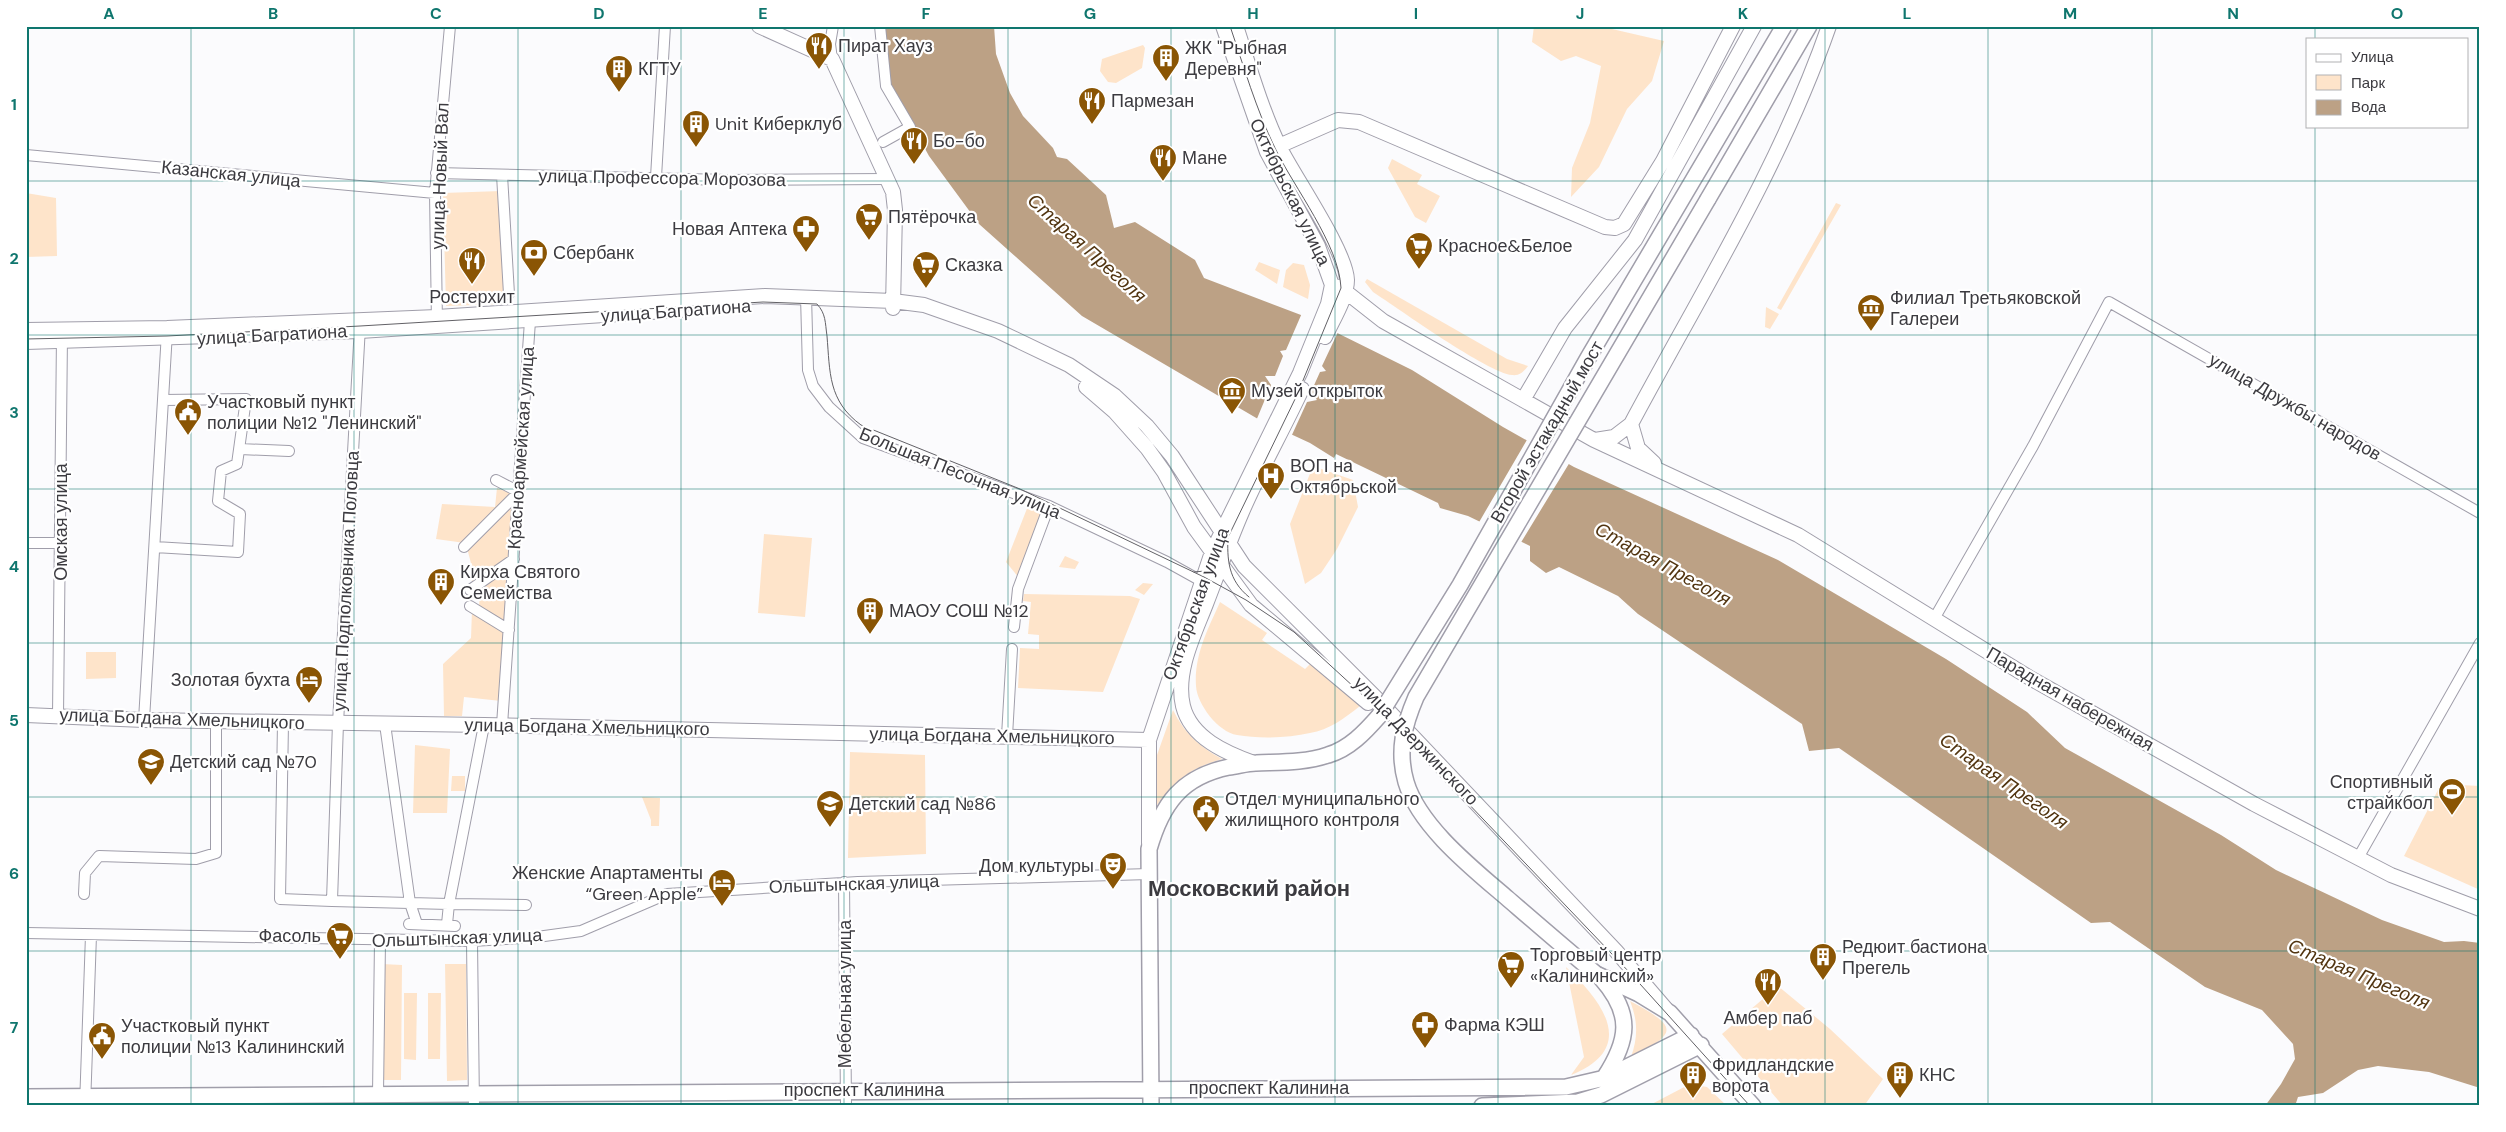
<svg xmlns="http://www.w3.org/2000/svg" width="2506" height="1132" font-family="'DM Sans',sans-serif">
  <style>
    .green { fill: #fee4ca }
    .water { fill: #bca185 }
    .pier { fill: #fbfbfd }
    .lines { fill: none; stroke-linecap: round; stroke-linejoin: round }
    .street-casing { stroke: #a09eaa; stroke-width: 12 }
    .secondary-casing { stroke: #a09eaa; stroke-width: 16 }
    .primary-casing { stroke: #a09eaa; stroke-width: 18 }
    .street { stroke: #fff; stroke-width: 10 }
    .secondary { stroke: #fff; stroke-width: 14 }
    .primary { stroke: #fff; stroke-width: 15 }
    .tram { stroke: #626166; stroke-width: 1 }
    .primary-bridge-casing { stroke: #a09eaa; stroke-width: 18; stroke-linecap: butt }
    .primary-bridge { stroke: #fff; stroke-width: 15 }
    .grid { fill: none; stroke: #0f766e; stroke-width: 1; stroke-opacity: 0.55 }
    .labels { text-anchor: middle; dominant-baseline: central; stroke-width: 4.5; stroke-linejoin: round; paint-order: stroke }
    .poi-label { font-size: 18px; fill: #3c3b40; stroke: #fff; text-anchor: start }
    .street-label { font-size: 18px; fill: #3c3b40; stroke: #fff }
    .water-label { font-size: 19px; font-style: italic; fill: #513410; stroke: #fff }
    .district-label { font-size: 22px; font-weight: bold; fill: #3c3b40; stroke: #fff }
    .neatline { fill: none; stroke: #0f766e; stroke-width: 2 }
    .grid-label { font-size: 16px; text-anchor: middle; font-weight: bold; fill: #0f766e }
  </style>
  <rect width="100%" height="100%" fill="#fbfbfd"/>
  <!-- green -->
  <path class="green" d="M1534 26H1599L1664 41 1652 81 1627 109 1599 167 1571 197 1572 168 1590 123 1601 66 1576 56 1561 61 1532 42Z
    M1143 45 1145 48 1142 68 1116 83 1108 82 1100 71 1102 59Z
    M1392 159 1422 175 1417 184 1440 196 1426 223 1415 217 1388 168Z
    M501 191 505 304 446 306 443 193Z
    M26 193 56 198 57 256 26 257Z
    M1836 203 1841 205 1781 310 1777 308Z
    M1259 262 1280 270 1277 284 1255 270Z
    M1293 263 1304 265 1310 285 1308 299 1283 287 1286 270Z
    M1367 279 1507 359 1528 366C1524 371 1520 376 1512 375 1488 373 1399 309 1373 292L1365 282Z
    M1766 307 1779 314 1770 329 1765 327Z
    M1313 466 1353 480 1358 507 1337 549 1321 573 1305 584 1290 524Z
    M497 488 513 494 465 543 436 539 442 504 495 507Z
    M515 502 512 555 472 582V567L467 548Z
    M1028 506 1043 513 1019 578 1006 562Z
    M764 534 812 538 805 617 758 613Z
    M1065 556 1079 562 1075 569 1059 567Z
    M511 565 507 623 479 607 480 588Z
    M1143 583 1153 584 1144 595 1135 590Z
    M1024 594 1130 596 1140 599 1103 692 1018 688 1020 648 1039 649V635L1028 634 1031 602 1023 601Z
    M1220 602 1267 633 1262 640 1305 669 1310 664 1335 682 1360 706C1345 718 1329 730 1310 733 1288 738 1259 739 1237 735 1218 732 1197 704 1196 686 1194 655 1208 629 1220 602Z
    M472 610 506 631 501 701 464 697 462 716H444L443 664 471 638Z
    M86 652H116V678L86 679Z
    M1173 710C1185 734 1199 746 1222 759 1191 768 1174 780 1156 807L1157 755Z
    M415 745 450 749 447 813H413Z
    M850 752 925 755 926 854 848 858Z
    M452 776H465V791H451Z
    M2441 784 2480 786V890L2404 856Z
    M642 797 660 798 659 826H651V820Z
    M382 964 402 965 401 1080H381Z
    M445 964H466L467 1080 447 1081Z
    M1566 967C1602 1001 1639 1048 1571 1075L1584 1057Z
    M1778 986 1830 1029 1883 1079 1864 1106H1783L1722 1034Z
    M404 993H417L416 1060 404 1059Z
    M428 993H441L440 1059H428Z
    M1630 1001C1677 1026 1680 1033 1631 1057 1638 1037 1638 1021 1630 1001Z
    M1690 1084 1707 1087 1727 1106H1648Z"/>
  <!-- water -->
  <path class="water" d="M884 26H994L996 54 1010 93 1023 116 1053 148 1057 157 1067 159 1106 195 1114 228 1135 222 1195 260 1204 278 1301 315 1412 370 1503 427 1574 467 1778 560 1946 659 2027 712 2065 748 2221 835 2276 870 2382 920 2444 942 2464 941 2480 943V1088L2429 1072 2378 1066 2358 1070 2323 1093 2298 1097 2295 1106H2265L2281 1084 2295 1059 2293 1044 2262 1010 2205 987 2110 922 2091 923 1839 748 1809 751 1802 724 1638 614 1618 596 1559 567 1546 573 1530 561V546L1468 516 1440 508 1438 503 1336 454 1334 458 1310 443 1258 419 1082 316 979 224 929 156 890 85Z"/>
  <!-- pier -->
  <path class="pier" d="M1302 313 1338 332 1322 366 1326 371 1320 372 1311 392 1317 400 1307 402 1291 437 1256 421 1271 385 1265 376H1275L1283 356 1280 351 1286 350Z
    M1528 438 1570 462 1520 544 1478 524Z"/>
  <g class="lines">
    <defs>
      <path id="street" d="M880 26 886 86 910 127 883 142
        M832 59 830 44 833 26
        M26 155 435 193
        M436 173 727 180 888 179
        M502 175 509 294
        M656 177 665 26
        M806 296 808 370 813 386 829 407 863 438 1049 506 1167 562 1203 582
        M437 323 435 193 450 26
        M240 449 289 451
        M26 543H61
        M155 547 238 552 240 514 218 501 221 471 237 464 246 399 163 400
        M464 547 519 492 496 480
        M470 590 514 559
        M470 606 509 630
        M1934 619 2033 446 2109 302 2480 513
        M1014 627 1018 589 1049 506
        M58 716 62 335
        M144 720 167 332
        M283 723 280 899 332 901 338 723 360 326
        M484 725 449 904 526 905
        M502 725 530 321
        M1007 736 1012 649
        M2358 858 2480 643
        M844 882 846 1106
        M84 894 85 873 99 856 196 859 216 853V722
        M332 901 410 903 385 724
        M409 924 455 926
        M417 924 410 903 449 904 447 924
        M26 933 472 941 537 937 581 931 667 894 858 882 1150 874
        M472 941 474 1106
        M378 1094 380 941
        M85 1106 91 935"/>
      <path id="secondary" d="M759 26 832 59 893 192 895 210 893 308
        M1236 26C1249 66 1262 111 1280 148 1295 178 1346 251 1347 280 1347 298 1332 321 1325 337
        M1272 149 1338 120 1359 122 1605 227 1615 228 1624 224 1663 161 1733 26
        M1332 285 1341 288 1383 321 1594 440 1798 535 2030 678 2254 804 2391 875 2480 909
        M26 330 167 328 437 317 765 296 893 301 924 305 998 331 1069 365 1115 396 1147 426 1172 456 1244 566 1382 704 1616 951 1666 1009
        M26 342 360 331 681 310
        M1086 387 1115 412 1147 448 1164 472 1194 527 1251 605 1368 703
        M1523 400 1565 328 1635 240 1754 26
        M1631 424 1638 448 1654 463
        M1595 440 1614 437 1631 424C1701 293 1780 167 1829 26
        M26 715 144 720 484 725 1149 740
        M1254 763C1226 753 1191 738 1183 706 1175 672 1194 635 1206 604 1218 573 1229 542 1242 512 1260 470 1283 430 1302 389
        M1149 843V740L1212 552 1300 373 1328 304 1332 285 1318 246 1267 152 1223 26"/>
      <path id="primary" d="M1708 199 1809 26
        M1596 974 1639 994 1670 1013 1753 1106
        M1601 978C1633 1014 1629 1040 1604 1078
        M26 1097 1566 1087 1605 1078 1691 1035
        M1151 1106 1149 849C1162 804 1181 777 1229 767 1238 766 1247 763 1256 763 1281 762 1304 763 1328 755 1349 749 1365 732 1379 716
        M1482 1106 1578 1102 1601 1095 1701 1045"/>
    </defs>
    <!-- street casing -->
    <use href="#street" class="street-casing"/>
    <!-- secondary casing -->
    <use href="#secondary" class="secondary-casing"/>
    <!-- primary casing -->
    <use href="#primary" class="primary-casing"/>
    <!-- street -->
    <use href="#street" class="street"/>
    <!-- secondary -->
    <use href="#secondary" class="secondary"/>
    <!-- primary -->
    <use href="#primary" class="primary"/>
    <!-- tram -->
    <path class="tram" d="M26 339 167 336 360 326 763 302 817 304C826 314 825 322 827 336 830 372 828 401 861 425L1020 489 1204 577 1246 600 1294 632 1379 710 1631 974 1750 1106
      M1228 535C1227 560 1228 580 1249 597
      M1194 572 1205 571 1217 560 1297 395 1341 288C1339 244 1294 188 1275 148 1256 109 1244 67 1230 26"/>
    <defs>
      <path id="primary-bridge" d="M1379 716 1460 585 1588 358 1784 26
        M1596 974C1566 949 1536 923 1507 898 1472 868 1419 826 1406 782 1397 751 1404 725 1416 697L1708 199"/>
    </defs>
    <!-- primary-bridge casing -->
    <use href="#primary-bridge" class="primary-bridge-casing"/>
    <!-- primary-bridge -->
    <use href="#primary-bridge" class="primary-bridge"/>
  </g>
  <!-- grid -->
  <path class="grid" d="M191 26V1106M354 26V1106M518 26V1106M681 26V1106M844 26V1106M1008 26V1106M1171 26V1106M1335 26V1106M1498 26V1106M1662 26V1106M1825 26V1106M1988 26V1106M2152 26V1106M2315 26V39M2315 126V1106M26 181H2480M26 335H2480M26 489H2480M26 643H2480M26 797H2480M26 951H2480"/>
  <!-- icons -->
  <defs>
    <symbol id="restaurant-pin" viewBox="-11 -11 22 30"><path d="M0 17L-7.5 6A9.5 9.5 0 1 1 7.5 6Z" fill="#8a5504" stroke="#fff"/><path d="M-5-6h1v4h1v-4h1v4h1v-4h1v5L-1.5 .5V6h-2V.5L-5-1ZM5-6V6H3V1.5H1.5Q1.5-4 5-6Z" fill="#fff"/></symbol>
    <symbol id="building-pin" viewBox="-11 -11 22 30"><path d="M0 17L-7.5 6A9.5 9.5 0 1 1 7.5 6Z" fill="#8a5504" stroke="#fff"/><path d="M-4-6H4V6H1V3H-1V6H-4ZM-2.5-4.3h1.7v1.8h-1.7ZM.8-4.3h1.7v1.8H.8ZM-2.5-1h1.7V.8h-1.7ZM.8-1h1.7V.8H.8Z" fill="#fff"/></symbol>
    <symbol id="supermarket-pin" viewBox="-11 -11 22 30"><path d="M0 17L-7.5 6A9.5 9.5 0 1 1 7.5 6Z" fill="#8a5504" stroke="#fff"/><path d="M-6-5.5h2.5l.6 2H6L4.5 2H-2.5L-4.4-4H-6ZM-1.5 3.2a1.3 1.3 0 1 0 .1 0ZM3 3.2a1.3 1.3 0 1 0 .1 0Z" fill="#fff"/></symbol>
    <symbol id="pharmacy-pin" viewBox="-11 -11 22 30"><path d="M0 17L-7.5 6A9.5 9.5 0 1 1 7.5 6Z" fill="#8a5504" stroke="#fff"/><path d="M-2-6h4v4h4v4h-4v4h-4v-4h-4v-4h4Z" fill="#fff"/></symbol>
    <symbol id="bank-pin" viewBox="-11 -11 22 30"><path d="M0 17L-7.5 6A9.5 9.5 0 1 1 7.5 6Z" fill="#8a5504" stroke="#fff"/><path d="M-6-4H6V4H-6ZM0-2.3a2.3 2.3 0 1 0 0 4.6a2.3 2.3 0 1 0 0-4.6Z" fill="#fff"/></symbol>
    <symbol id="museum-pin" viewBox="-11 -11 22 30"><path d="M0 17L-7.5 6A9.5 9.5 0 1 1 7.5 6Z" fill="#8a5504" stroke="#fff"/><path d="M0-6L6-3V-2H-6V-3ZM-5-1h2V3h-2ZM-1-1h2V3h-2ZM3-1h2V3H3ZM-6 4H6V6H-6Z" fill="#fff"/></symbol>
    <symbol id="civic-pin" viewBox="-11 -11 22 30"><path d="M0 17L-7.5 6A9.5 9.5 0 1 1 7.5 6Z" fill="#8a5504" stroke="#fff"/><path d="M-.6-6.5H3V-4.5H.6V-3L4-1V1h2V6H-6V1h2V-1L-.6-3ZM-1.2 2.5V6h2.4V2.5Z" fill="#fff"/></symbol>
    <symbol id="hospital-pin" viewBox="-11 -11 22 30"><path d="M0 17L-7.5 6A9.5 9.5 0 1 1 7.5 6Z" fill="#8a5504" stroke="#fff"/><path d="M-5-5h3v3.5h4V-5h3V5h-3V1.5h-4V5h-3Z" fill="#fff"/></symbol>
    <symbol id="hotel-pin" viewBox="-11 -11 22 30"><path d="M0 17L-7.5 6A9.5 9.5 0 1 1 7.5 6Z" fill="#8a5504" stroke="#fff"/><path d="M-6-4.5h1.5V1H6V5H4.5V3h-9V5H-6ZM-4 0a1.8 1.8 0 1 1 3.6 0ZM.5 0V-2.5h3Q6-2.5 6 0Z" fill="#fff"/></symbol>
    <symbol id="school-pin" viewBox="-11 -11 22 30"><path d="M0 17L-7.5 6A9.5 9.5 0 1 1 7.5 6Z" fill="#8a5504" stroke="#fff"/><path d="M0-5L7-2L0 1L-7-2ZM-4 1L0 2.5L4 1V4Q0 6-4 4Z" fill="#fff"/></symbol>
    <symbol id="stadium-pin" viewBox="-11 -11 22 30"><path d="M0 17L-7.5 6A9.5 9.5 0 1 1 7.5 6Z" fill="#8a5504" stroke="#fff"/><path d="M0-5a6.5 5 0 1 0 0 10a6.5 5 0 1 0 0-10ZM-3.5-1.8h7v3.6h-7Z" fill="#fff"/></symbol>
    <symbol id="theatre-pin" viewBox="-11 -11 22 30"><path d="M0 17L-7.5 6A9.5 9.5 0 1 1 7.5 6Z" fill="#8a5504" stroke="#fff"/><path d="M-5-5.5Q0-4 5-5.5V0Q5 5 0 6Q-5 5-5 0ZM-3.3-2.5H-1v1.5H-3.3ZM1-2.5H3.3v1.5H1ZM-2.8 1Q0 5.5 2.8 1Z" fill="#fff"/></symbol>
  </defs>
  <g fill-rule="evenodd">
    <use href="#restaurant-pin" x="803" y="30" width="32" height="43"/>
    <use href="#building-pin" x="1150" y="42" width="32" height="43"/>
    <use href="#building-pin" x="603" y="53" width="32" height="43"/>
    <use href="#restaurant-pin" x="1076" y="85" width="32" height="43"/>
    <use href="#building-pin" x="680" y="108" width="32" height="43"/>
    <use href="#restaurant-pin" x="898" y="125" width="32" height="43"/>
    <use href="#restaurant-pin" x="1147" y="142" width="32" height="43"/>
    <use href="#supermarket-pin" x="853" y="201" width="32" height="43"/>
    <use href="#pharmacy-pin" x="790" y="213" width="32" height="43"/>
    <use href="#supermarket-pin" x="1403" y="230" width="32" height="43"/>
    <use href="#bank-pin" x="518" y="237" width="32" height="43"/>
    <use href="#restaurant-pin" x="456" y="245" width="32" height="43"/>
    <use href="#supermarket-pin" x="910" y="249" width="32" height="43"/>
    <use href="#museum-pin" x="1855" y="292" width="32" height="43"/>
    <use href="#museum-pin" x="1216" y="375" width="32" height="43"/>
    <use href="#civic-pin" x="172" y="396" width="32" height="43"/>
    <use href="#hospital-pin" x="1255" y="460" width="32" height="43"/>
    <use href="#building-pin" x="425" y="566" width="32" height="43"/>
    <use href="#building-pin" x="854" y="595" width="32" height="43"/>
    <use href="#hotel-pin" x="293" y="664" width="32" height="43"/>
    <use href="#school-pin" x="135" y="746" width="32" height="43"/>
    <use href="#stadium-pin" x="2436" y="776" width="32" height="43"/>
    <use href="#school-pin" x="814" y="788" width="32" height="43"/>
    <use href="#civic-pin" x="1190" y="793" width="32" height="43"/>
    <use href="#theatre-pin" x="1097" y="850" width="32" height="43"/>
    <use href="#hotel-pin" x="706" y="867" width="32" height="43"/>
    <use href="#supermarket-pin" x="324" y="920" width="32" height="43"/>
    <use href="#building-pin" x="1807" y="941" width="32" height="43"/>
    <use href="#supermarket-pin" x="1495" y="949" width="32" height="43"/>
    <use href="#restaurant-pin" x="1752" y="966" width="32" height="43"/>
    <use href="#pharmacy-pin" x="1409" y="1009" width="32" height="43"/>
    <use href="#civic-pin" x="86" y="1020" width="32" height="43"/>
    <use href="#building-pin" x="1677" y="1059" width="32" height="43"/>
    <use href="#building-pin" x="1884" y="1059" width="32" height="43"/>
  </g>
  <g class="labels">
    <!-- poi labels -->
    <g class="poi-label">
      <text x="838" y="46">Пират Хауз</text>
      <text x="1185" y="48">ЖК "Рыбная<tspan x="1185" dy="21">Деревня"</tspan></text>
      <text x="638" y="69">КГТУ</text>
      <text x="1111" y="101">Пармезан</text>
      <text x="715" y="124">Unit Киберклуб</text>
      <text x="933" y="141">Бо-бо</text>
      <text x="1182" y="158">Мане</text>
      <text x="888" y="217">Пятёрочка</text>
      <text x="787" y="229" text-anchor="end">Новая Аптека</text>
      <text x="1438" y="246">Красное&amp;Белое</text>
      <text x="553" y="253">Сбербанк</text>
      <text x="945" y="265">Сказка</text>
      <text x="472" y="297" text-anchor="middle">Ростерхит</text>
      <text x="1890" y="298">Филиал Третьяковской<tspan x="1890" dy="21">Галереи</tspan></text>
      <text x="1251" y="391">Музей открыток</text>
      <text x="207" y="402">Участковый пункт<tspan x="207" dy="21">полиции №12 "Ленинский"</tspan></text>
      <text x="1290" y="466">ВОП на<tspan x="1290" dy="21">Октябрьской</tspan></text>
      <text x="460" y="572">Кирха Святого<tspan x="460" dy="21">Семейства</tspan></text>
      <text x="889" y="611">МАОУ СОШ №12</text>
      <text x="290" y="680" text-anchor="end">Золотая бухта</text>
      <text x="170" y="762">Детский сад №70</text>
      <text x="2433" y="782" text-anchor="end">Спортивный<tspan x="2433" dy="21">страйкбол</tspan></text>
      <text x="1225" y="799">Отдел муниципального<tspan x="1225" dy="21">жилищного контроля</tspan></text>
      <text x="849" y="804">Детский сад №86</text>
      <text x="1094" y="866" text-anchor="end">Дом культуры</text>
      <text x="703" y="873" text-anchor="end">Женские Апартаменты<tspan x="703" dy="21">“Green Apple”</tspan></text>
      <text x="321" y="936" text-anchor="end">Фасоль</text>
      <text x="1842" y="947">Редюит бастиона<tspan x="1842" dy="21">Прегель</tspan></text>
      <text x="1530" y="955">Торговый центр<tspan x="1530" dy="21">«Калининский»</tspan></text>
      <text x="1768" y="1018" text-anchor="middle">Амбер паб</text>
      <text x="1444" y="1025">Фарма КЭШ</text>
      <text x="121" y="1026">Участковый пункт<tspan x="121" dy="21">полиции №13 Калининский</tspan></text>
      <text x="1712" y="1065">Фридландские<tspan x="1712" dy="21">ворота</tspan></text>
      <text x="1919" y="1075">КНС</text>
    </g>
    <!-- street labels -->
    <g class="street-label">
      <text transform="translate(231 174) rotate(6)">Казанская улица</text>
      <text transform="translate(440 176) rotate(-88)">улица Новый Вал</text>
      <text transform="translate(662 178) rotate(1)">улица Профессора Морозова</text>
      <text transform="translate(1290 192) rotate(64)">Октябрьская улица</text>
      <text transform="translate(676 311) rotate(-4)">улица Багратиона</text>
      <text transform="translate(272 335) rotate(-3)">улица Багратиона</text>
      <text transform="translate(2295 407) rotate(30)">улица Дружбы народов</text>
      <text transform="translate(1547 432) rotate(-60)">Второй эстакадный мост</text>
      <text transform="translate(521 448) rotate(-86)">Красноармейская улица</text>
      <text transform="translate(960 473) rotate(22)">Большая Песочная улица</text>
      <text transform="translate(61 522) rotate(-90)">Омская улица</text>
      <text transform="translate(346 581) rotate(-87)">улица Подполковника Половца</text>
      <text transform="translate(1196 604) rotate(-70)">Октябрьская улица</text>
      <text transform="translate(2070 699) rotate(30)">Парадная набережная</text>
      <text transform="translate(182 719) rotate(2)">улица Богдана Хмельницкого</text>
      <text transform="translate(587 727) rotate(1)">улица Богдана Хмельницкого</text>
      <text transform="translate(992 736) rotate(1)">улица Богдана Хмельницкого</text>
      <text transform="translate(1416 741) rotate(46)">улица Дзержинского</text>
      <text transform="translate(854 884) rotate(-2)">Ольштынская улица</text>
      <text transform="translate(457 938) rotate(-2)">Ольштынская улица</text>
      <text transform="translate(845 994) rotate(-90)">Мебельная улица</text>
      <text x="1269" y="1088">проспект Калинина</text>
      <text x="864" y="1090">проспект Калинина</text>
    </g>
    <!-- water labels -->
    <g class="water-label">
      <text transform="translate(1087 248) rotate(42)">Старая Преголя</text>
      <text transform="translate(1663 564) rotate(29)">Старая Преголя</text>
      <text transform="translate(2004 781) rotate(35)">Старая Преголя</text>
      <text transform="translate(2359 974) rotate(23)">Старая Преголя</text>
    </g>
    <!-- district labels -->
    <g class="district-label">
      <text x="1249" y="888">Московский район</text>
    </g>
  </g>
  <!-- border -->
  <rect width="2506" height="1132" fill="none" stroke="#ffffff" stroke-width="55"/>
  <!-- legend -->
  <rect x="2306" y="38" width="162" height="90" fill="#ffffff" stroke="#b1b1b3"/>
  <rect x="2316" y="54" width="25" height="8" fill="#ffffff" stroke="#b1b1b3"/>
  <text x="2351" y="62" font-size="15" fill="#3c3b40">Улица</text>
  <rect x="2316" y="75" width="25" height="15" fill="#fee4ca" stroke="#b1b1b3"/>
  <text x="2351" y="88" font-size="15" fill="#3c3b40">Парк</text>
  <rect x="2316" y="100" width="25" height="15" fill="#bca185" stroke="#b1b1b3"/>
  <text x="2351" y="112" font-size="15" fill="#3c3b40">Вода</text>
  <rect x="28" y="28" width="2450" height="1076" class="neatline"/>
  <g class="grid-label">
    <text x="109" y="19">A</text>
    <text x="273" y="19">B</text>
    <text x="436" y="19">C</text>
    <text x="599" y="19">D</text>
    <text x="763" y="19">E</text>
    <text x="926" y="19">F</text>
    <text x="1090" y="19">G</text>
    <text x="1253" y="19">H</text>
    <text x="1416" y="19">I</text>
    <text x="1580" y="19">J</text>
    <text x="1743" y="19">K</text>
    <text x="1907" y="19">L</text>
    <text x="2070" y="19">M</text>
    <text x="2233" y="19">N</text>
    <text x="2397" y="19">O</text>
    <text x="14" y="110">1</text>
    <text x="14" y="264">2</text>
    <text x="14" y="418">3</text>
    <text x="14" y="572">4</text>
    <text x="14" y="726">5</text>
    <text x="14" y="879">6</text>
    <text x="14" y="1033">7</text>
  </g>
</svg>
